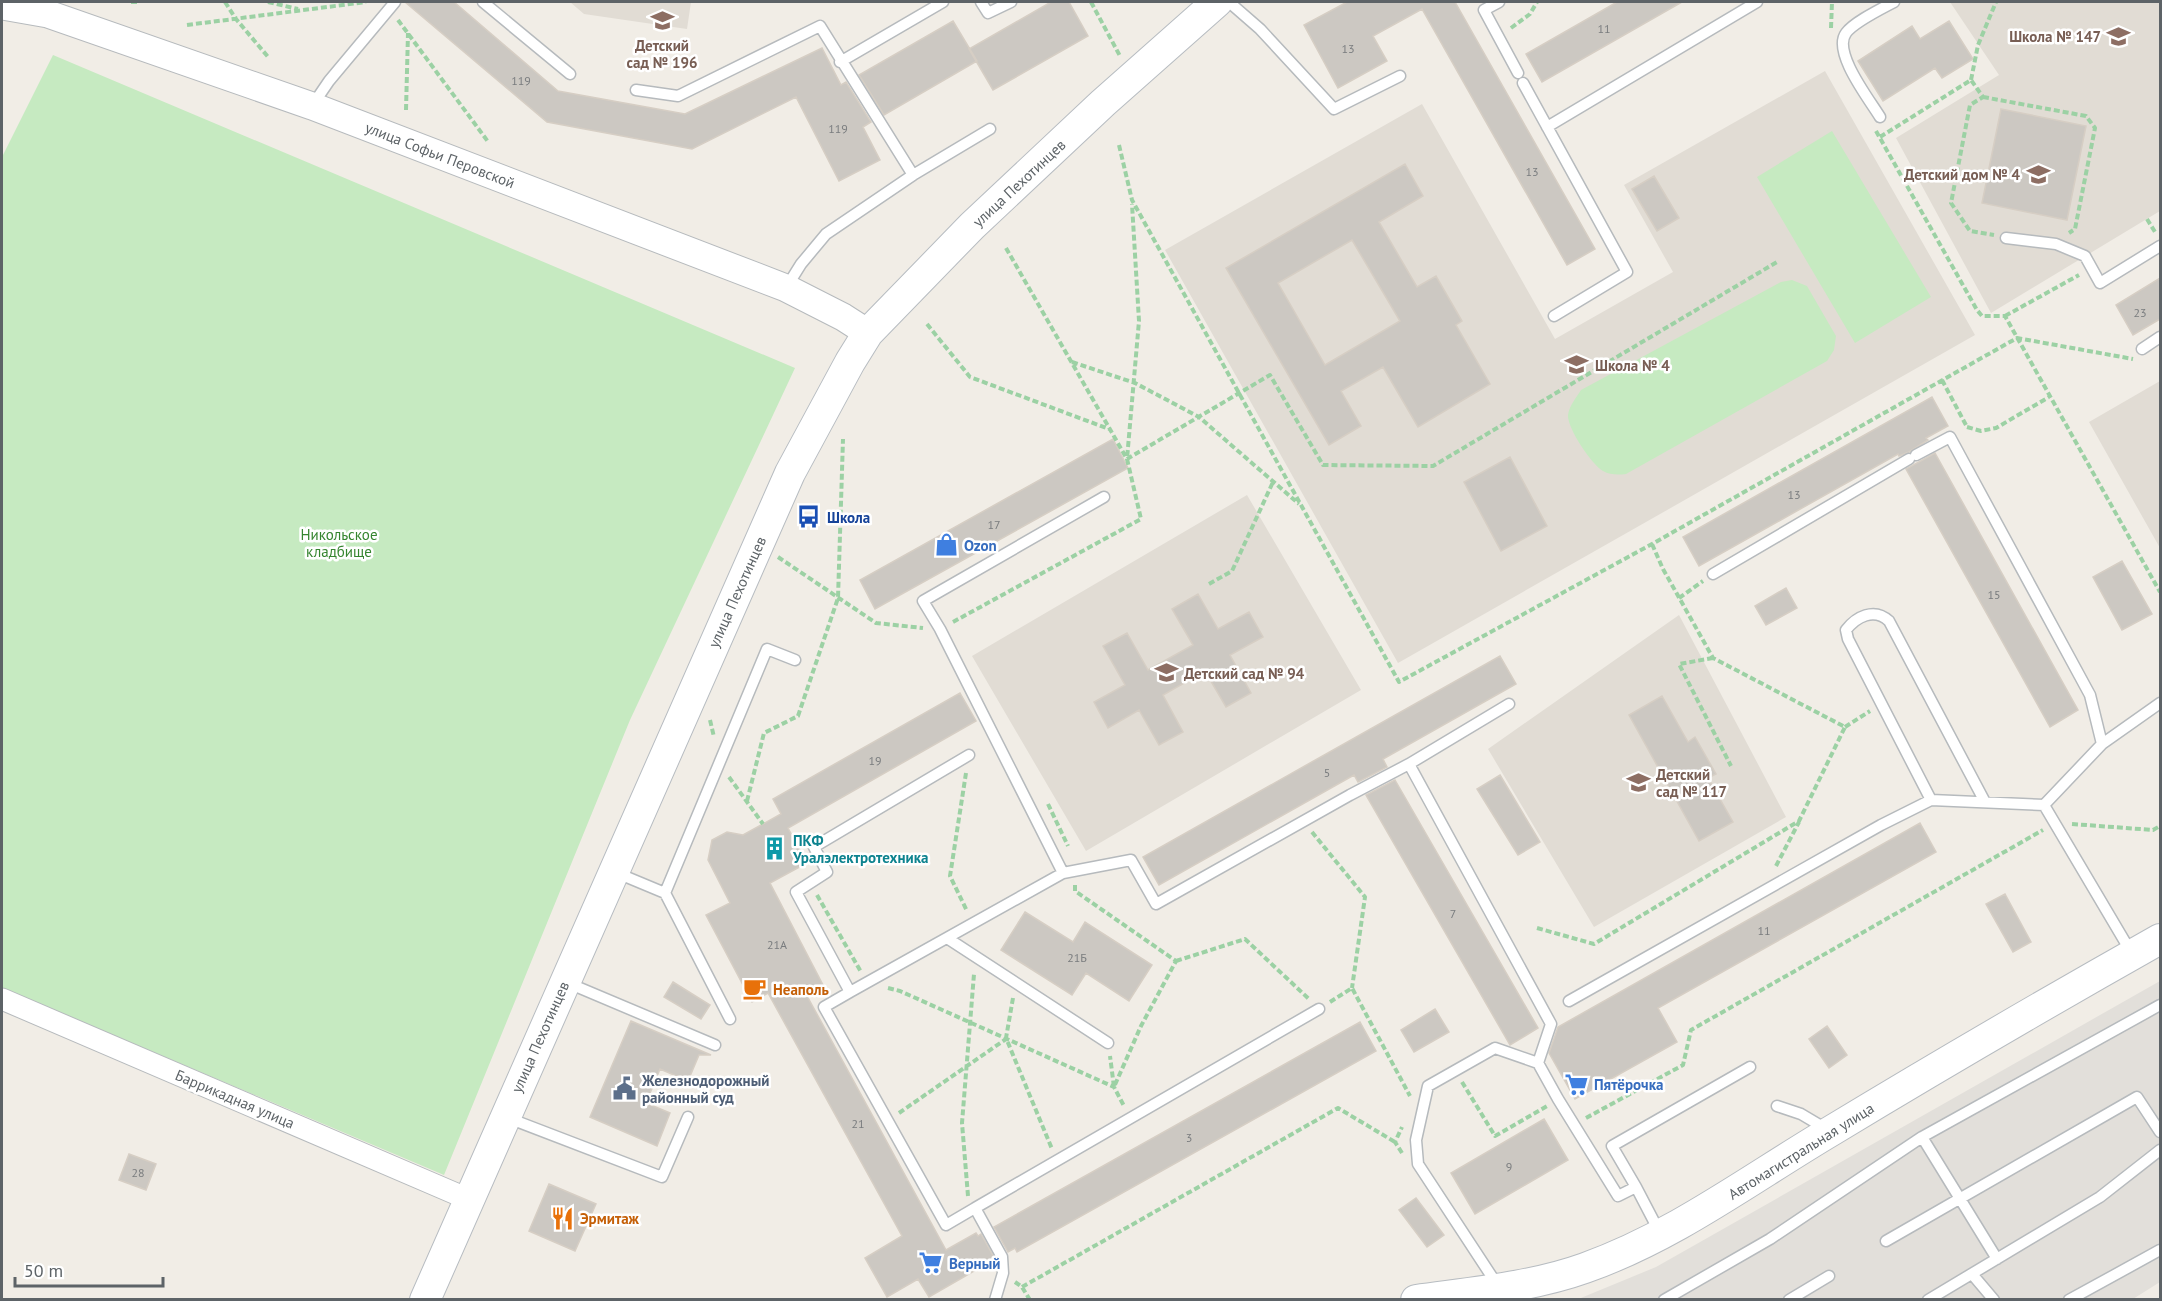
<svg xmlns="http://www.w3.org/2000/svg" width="2162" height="1301" font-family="'PT Sans',sans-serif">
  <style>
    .industrial { fill: #e2dfda }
    .education { fill: #e1dcd4 }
    .green { fill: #c6eac1 }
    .building { fill: #ccc8c2; stroke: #d6cec4; stroke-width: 1.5; fill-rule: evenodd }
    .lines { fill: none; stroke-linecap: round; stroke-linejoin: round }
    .service-casing { stroke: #b6babd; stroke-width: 13 }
    .minor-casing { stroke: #b6babd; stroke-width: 23 }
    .tertiary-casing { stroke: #b6babd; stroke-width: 29 }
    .secondary-casing { stroke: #b7bcc1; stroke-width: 32 }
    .path { stroke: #9cd1a4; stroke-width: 4; stroke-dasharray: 6 3; stroke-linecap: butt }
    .service { stroke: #fff; stroke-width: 10 }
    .minor { stroke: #fff; stroke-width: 21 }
    .tertiary { stroke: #fff; stroke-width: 27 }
    .secondary { stroke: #fff; stroke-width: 30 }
    .labels { text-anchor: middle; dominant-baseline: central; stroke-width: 5; stroke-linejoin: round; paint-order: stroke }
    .number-label { font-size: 12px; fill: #797c7e }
    .education-label { font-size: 15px; font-weight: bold; fill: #785e54; stroke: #fff; text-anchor: start }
    .street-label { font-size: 15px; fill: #5d6367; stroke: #fff }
    .transit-label { font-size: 15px; font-weight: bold; fill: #164399; stroke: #fff; text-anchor: start }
    .park-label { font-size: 15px; fill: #35852f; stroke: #fff }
    .shop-label { font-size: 15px; font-weight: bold; fill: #366cbe; stroke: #fff; text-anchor: start }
    .culture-label { font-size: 15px; font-weight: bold; fill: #0d838f; stroke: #fff; text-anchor: start }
    .food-label { font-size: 15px; font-weight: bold; fill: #c56008; stroke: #fff; text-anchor: start }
    .service-label { font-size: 15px; font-weight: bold; fill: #4e5e75; stroke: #fff; text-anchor: start }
  </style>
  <rect width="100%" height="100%" fill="#f1ede6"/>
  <!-- industrial -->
  <path class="industrial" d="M2160 981V1282L2133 1299 1576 1300 1656 1267Z"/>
  <!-- education -->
  <path class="education" d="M570 2H691L687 29 584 14Z
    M1950 2H2160V211L1991 313 1896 138 1999 75Z
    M1825 71 1975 335 1398 663 1165 250 1422 104 1555 339 1673 272 1624 185Z
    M2160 381V548L2089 422Z
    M1247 495 1361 690 1086 851 972 656Z
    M1679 615 1786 817 1594 927 1488 749Z"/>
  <!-- green -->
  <path class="green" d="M53 55 795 368 630 720 444 1175 2 988V157Z
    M1832 131 1931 297 1855 343 1757 177Z
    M1792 280 1807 286 1836 336 1834 350 1827 361 1626 474C1618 475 1610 475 1603 471 1592 465 1567 428 1568 415 1569 406 1576 398 1581 390L1781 282Z"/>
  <!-- building -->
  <path class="building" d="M405 2H454L558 91 685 114 822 48 841 85 846 82 871 122 863 127 880 160 839 181 796 97 692 149 547 122Z
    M1051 2H1069L1088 36 993 90 969 49Z
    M1347 2H1455L1595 249 1567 265 1422 9 1373 36 1387 61 1338 88 1304 25Z
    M1617 2H1682L1542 82 1526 54Z
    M953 21 977 61 884 115 859 75Z
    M1949 21 1973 59 1942 78 1935 68 1883 101 1858 61 1912 26 1920 39Z
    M2001 109 2086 126 2067 220 1982 203Z
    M1405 164 1423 196 1379 222 1417 287 1436 276 1462 321 1456 325 1490 384 1418 427 1383 367 1341 391 1361 426 1329 445 1226 268ZM1352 240 1400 321 1325 365 1278 283Z
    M1654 176 1679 218 1657 231 1632 189Z
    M2160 278V319L2133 335 2116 305Z
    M1932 397 1948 426 1926 438 1928 440 1909 452 1899 456 1898 454 1699 566 1683 537Z
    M1113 439 1128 468 875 609 860 580Z
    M1935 453 2078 710 2050 727 1906 469Z
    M1510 457 1547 526 1501 551 1464 482Z
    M2122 561 2152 614 2122 630 2093 577Z
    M1786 588 1797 608 1766 625 1755 606Z
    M1198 594 1218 629 1249 612 1263 637 1230 655 1251 693 1226 707 1205 671 1163 695 1183 732 1159 745 1139 710 1108 728 1094 702 1125 685 1103 646 1127 633 1148 670 1193 645 1172 609Z
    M1500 656 1516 684 1383 759 1387 767 1358 782 1354 775 1159 885 1143 857Z
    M960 693 976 721 788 828 807 863 770 883 823 985 806 994 946 1250 976 1233 978 1236 981 1234 995 1259 929 1297 918 1279 887 1297 865 1258 902 1236 768 993 752 1002 706 915 730 903 708 860 712 840 727 832 743 835 781 814 773 799Z
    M1662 696 1688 742 1695 737 1716 774 1708 778 1733 822 1699 841 1629 715Z
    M1500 775 1540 842 1518 855 1477 789Z
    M1395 780 1538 1028 1510 1045 1366 795Z
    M1920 823 1936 852 1658 1008 1677 1042 1575 1099 1549 1053 1558 1027Z
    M2005 894 2031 942 2013 952 1986 904Z
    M1025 912 1073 942 1085 922 1152 965 1129 1001 1086 973 1072 995 1001 950Z
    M673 982 710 1005 701 1019 664 997Z
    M1435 1009 1449 1032 1414 1052 1401 1030Z
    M631 1021 711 1055H699L688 1081 660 1069 646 1103 670 1113 657 1146 590 1117Z
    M1360 1022 1376 1051 1017 1252 1015 1248 1008 1252 994 1227Z
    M1827 1026 1847 1055 1829 1068 1809 1039Z
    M1544 1119 1568 1160 1475 1214 1451 1173Z
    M129 1154 156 1164 146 1190 119 1180Z
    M549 1184 596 1204 575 1251 529 1231Z
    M1416 1198 1444 1235 1427 1247 1399 1210Z"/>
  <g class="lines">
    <defs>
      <path id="service" d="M483 2 570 74
        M981 2 988 13 1011 2
        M1229 2 1260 29 1334 109 1400 76
        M1499 2 1484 10 1518 73
        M840 62 943 2
        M1523 83 1627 272 1554 316
        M636 90 678 96 820 26 913 175 826 234 801 264 786 288
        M312 106 329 81 395 2
        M1880 117C1869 99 1832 52 1846 33 1854 22 1881 9 1894 2
        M1547 127 1757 2
        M913 175 990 129
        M2006 238 2056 244 2085 256 2100 283 2160 246
        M2142 349 2160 337
        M1916 455 1950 437 2090 695 2102 744 2044 805
        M1713 574 1909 459
        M1509 704 1409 764 1551 1024 1538 1063
        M2102 744 2160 703
        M969 755 814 847 827 872 796 892 850 992 824 1007 946 1225 975 1208 1002 1257 1003 1273 995 1300
        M1931 800 1848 639 1846 630C1856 617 1874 607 1889 621L1985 802
        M617 873 665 893 767 649 795 660
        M1063 873 1131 860 1156 904 1350 795 1409 764
        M665 893 730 1019
        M947 938 1108 1043
        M568 983 715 1045
        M850 992 1063 873 940 629 923 601 1104 497
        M1569 1001 1881 825 1931 800 2044 805 2131 952
        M1777 1106 1801 1114 1828 1130
        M508 1118 662 1177 688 1117
        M1636 1187 1612 1146 1750 1067
        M975 1208 1319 1009
        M1886 1241 2137 1097 2160 1132
        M1997 1259 1922 1137 2160 1005
        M1972 1274 1994 1300
        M1498 1286 1418 1164 1416 1140 1428 1086 1495 1048 1538 1063 1558 1099 1618 1196 1636 1187 1660 1233
        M1664 1300 1770 1239 1922 1137
        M1789 1300 1829 1276
        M1928 1300 2100 1197 2160 1150
        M2069 1300 2160 1250"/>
      <path id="minor" d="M2 999 468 1199"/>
      <path id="tertiary" d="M2 6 48 14 312 106 786 288 843 317 868 333"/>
      <path id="secondary" d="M425 1300 790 473 850 362 868 333 972 226 1103 103 1217 2
        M1416 1300C1473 1292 1532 1287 1585 1268 1675 1236 1750 1179 1831 1131 1940 1065 2050 1001 2160 939"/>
    </defs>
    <!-- service casing -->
    <use href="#service" class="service-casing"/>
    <!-- minor casing -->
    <use href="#minor" class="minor-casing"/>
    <!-- tertiary casing -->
    <use href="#tertiary" class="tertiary-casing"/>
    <!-- secondary casing -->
    <use href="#secondary" class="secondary-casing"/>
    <!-- path -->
    <path class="path" d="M131 2H137
      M225 2 236 19 269 58
      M268 2 298 9
      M1091 2 1120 56
      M398 20 489 143
      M187 25 366 2
      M1511 28 1530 14 1537 2
      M1831 28 1832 2
      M1971 80 1978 45 1996 2
      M1983 97 2086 116 2095 128 2075 229 2069 233
      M406 110 408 33
      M1876 131 1977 310 1982 316H2005L2160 592
      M1880 137 1971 80 1983 97 1970 105 1951 203 1970 231 1994 235
      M1119 145 1132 200 1399 682 1652 544 2017 338 2133 359
      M2147 219 2155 232
      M1006 248 1127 459 1270 375 1323 465 1433 466 1777 262
      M2005 316 2079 275
      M927 324 970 377 1109 429
      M1072 362 1135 383 1199 417 1299 504
      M1942 380 1967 427
      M1967 427 1981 431 1996 428 2049 397
      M778 557 876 623 923 628
      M1209 584 1232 571 1273 482
      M1679 598 1703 581
      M953 622 1141 519 1127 459 1139 321 1132 204
      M1713 658 1679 664 1731 766
      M710 720 714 737
      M1845 727 1870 711
      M966 773 950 876 967 911
      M729 777 763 824
      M747 801 764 733 798 716 838 598 843 439
      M1048 804 1068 846
      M2072 824 2153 830 2160 826
      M1312 832 1365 897 1352 988
      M1776 866 1799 822
      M1075 885V891L1176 961 1141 1026 1114 1087 1110 1056
      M817 895 861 972
      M1537 928 1594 944 1799 821 1845 727 1713 658 1663 569 1652 544
      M1176 961 1245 939 1310 1000
      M888 988 900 991 1114 1087 1124 1106
      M1013 998 1006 1038 1052 1149
      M1330 1002 1352 988 1410 1096
      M1462 1082 1495 1136 1547 1106
      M899 1113 1006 1039
      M1586 1118 1683 1065 1691 1030 2043 830
      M1402 1153 1395 1142 1402 1127
      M968 1196 962 1123 974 974
      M1015 1282 1022 1287 1030 1300
      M1022 1287 1338 1108 1395 1142"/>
    <!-- service -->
    <use href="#service" class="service"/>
    <!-- minor -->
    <use href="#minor" class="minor"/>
    <!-- tertiary -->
    <use href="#tertiary" class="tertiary"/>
    <!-- secondary -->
    <use href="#secondary" class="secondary"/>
  </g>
  <!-- icons -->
  <defs>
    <symbol id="school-bare" viewBox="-9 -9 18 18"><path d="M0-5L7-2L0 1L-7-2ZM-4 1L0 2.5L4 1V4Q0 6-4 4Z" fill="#8d6e63" stroke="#fff" stroke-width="2.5" paint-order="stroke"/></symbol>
    <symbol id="bus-bare" viewBox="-9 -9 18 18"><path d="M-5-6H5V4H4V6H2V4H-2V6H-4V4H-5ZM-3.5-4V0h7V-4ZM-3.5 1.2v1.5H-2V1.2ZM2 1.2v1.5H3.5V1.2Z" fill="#1a4fb4" stroke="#fff" stroke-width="2.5" paint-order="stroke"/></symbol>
    <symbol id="shop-bare" viewBox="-9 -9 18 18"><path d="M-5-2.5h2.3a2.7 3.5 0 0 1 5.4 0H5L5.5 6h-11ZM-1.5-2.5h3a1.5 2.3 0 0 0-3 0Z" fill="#3f7fe0" stroke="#fff" stroke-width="2.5" paint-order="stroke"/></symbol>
    <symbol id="building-bare" viewBox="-9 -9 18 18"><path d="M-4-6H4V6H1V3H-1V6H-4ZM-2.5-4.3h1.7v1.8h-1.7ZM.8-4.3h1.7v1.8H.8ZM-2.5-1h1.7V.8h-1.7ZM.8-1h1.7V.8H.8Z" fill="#0f9aa8" stroke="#fff" stroke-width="2.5" paint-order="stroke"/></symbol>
    <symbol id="cafe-bare" viewBox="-9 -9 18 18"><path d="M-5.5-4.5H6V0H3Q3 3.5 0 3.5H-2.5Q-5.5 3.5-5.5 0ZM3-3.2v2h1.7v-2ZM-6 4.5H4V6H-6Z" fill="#e8710a" stroke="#fff" stroke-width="2.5" paint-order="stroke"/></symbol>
    <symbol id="supermarket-bare" viewBox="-9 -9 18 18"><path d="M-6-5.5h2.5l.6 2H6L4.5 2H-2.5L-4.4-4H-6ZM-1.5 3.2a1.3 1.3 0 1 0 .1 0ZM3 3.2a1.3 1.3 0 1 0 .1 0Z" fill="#3f7fe0" stroke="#fff" stroke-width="2.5" paint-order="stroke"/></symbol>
    <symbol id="civic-bare" viewBox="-9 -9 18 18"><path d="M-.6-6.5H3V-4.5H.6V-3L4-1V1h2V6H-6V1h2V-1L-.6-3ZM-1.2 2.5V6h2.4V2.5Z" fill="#5c6f8a" stroke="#fff" stroke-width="2.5" paint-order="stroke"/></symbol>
    <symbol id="restaurant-bare" viewBox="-9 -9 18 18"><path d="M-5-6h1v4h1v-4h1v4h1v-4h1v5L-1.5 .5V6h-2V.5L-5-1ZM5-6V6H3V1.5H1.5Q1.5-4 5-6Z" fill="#e8710a" stroke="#fff" stroke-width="2.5" paint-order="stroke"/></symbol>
  </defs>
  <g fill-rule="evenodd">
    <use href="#school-bare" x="646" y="4" width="33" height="33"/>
    <use href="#school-bare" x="2102" y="20" width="33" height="33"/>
    <use href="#school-bare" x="2022" y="158" width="33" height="33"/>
    <use href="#school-bare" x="1560" y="348" width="33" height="33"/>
    <use href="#bus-bare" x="792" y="500" width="33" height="33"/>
    <use href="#shop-bare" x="930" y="528" width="33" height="33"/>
    <use href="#school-bare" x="1150" y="656" width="33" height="33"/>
    <use href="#school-bare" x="1622" y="766" width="33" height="33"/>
    <use href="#building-bare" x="758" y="832" width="33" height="33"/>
    <use href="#cafe-bare" x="738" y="972" width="33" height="33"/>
    <use href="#supermarket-bare" x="1560" y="1068" width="33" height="33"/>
    <use href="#civic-bare" x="608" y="1072" width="33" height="33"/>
    <use href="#restaurant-bare" x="546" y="1202" width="33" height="33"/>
    <use href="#supermarket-bare" x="914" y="1246" width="33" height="33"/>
  </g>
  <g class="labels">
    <!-- number labels -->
    <g class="number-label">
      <text x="1604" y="28">11</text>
      <text x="1348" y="48">13</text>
      <text x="521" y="80">119</text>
      <text x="838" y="128">119</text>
      <text x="1532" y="171">13</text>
      <text x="2140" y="312">23</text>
      <text x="1794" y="494">13</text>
      <text x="994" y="524">17</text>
      <text x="1994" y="594">15</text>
      <text x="875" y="760">19</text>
      <text x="1327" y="772">5</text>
      <text x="1453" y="913">7</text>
      <text x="1764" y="930">11</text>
      <text x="777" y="944">21А</text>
      <text x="1077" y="957">21Б</text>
      <text x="858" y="1123">21</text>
      <text x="1189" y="1137">3</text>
      <text x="1509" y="1166">9</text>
      <text x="138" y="1172">28</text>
    </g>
    <!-- education labels -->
    <g class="education-label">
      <text x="2101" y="36" text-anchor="end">Школа № 147</text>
      <text x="662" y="45" text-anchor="middle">Детский<tspan x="662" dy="17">сад № 196</tspan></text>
      <text x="2020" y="174" text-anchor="end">Детский дом № 4</text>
      <text x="1595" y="365">Школа № 4</text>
      <text x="1184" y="673">Детский сад № 94</text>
      <text x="1656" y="774">Детский<tspan x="1656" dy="17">сад № 117</tspan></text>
    </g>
    <!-- street labels -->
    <g class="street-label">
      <text transform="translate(440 155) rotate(21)">улица Софьи Перовской</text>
      <text transform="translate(1019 183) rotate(-43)">улица Пехотинцев</text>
      <text transform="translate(737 592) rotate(-66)">улица Пехотинцев</text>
      <text transform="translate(540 1037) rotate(-66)">улица Пехотинцев</text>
      <text transform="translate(235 1099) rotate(23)">Баррикадная улица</text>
      <text transform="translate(1801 1151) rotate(-32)">Автомагистральная улица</text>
    </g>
    <!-- transit labels -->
    <g class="transit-label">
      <text x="827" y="517">Школа</text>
    </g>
    <!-- park labels -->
    <g class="park-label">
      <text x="339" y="534">Никольское<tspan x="339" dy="17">кладбище</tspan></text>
    </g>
    <!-- shop labels -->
    <g class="shop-label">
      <text x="964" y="545">Ozon</text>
      <text x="1594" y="1084">Пятёрочка</text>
      <text x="949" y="1263">Верный</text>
    </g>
    <!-- culture labels -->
    <g class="culture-label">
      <text x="793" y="840">ПКФ<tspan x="793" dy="17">Уралэлектротехника</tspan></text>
    </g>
    <!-- food labels -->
    <g class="food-label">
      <text x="773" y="989">Неаполь</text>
      <text x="580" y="1218">Эрмитаж</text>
    </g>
    <!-- service labels -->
    <g class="service-label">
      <text x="642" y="1080">Железнодорожный<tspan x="642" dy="17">районный суд</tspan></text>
    </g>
  </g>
  <!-- border -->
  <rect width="2162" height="1301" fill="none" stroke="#5d6367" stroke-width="6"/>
  <!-- scale -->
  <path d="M15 1277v9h148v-9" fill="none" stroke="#5d6367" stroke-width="3"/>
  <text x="24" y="1277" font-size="18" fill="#5d6367" stroke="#ffffff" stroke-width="4.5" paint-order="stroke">50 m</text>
</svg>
